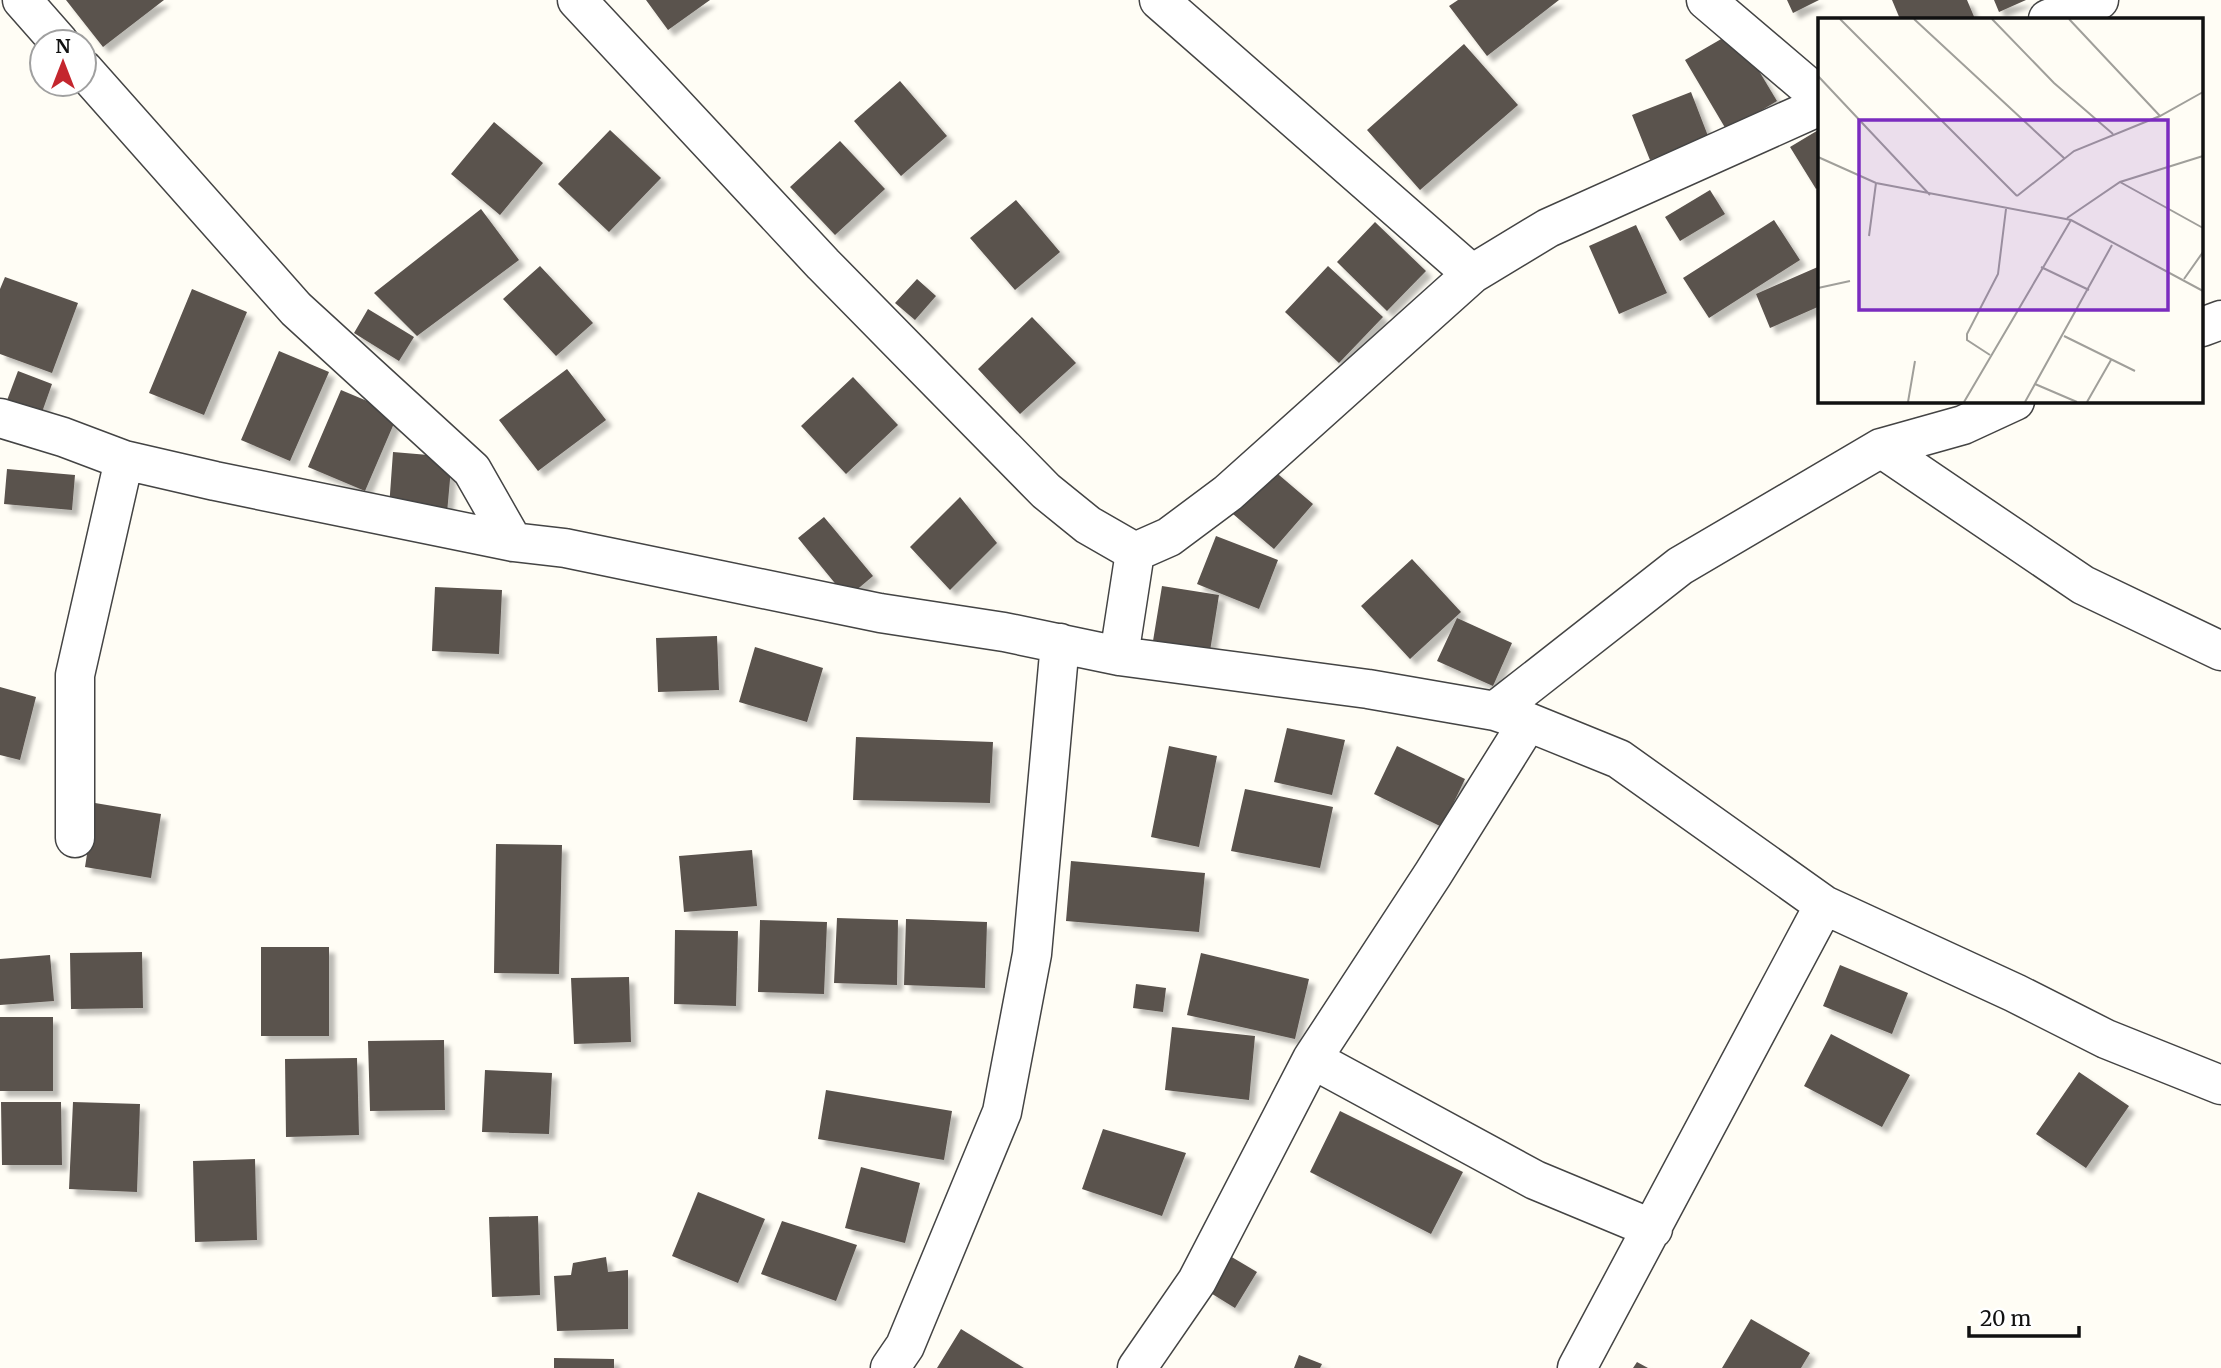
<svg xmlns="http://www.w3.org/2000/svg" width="2221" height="1368" font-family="Merriweather,serif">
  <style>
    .building { fill: #5a524d; filter: url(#shadow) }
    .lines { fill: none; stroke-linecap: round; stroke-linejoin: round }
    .street-casing { stroke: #444; stroke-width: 41 }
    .street { stroke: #fff; stroke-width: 38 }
    .inset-road { fill: none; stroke: #a09f9a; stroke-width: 2 }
    .view { fill: #7b2cbf; fill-opacity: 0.15; stroke: #7b2cbf; stroke-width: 3.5 }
    .inset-edge { fill: none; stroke: #111; stroke-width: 3.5 }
  </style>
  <defs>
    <filter id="shadow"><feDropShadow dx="6" dy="6" stdDeviation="2" flood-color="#0004"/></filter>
  </defs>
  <rect width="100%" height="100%" fill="#fffdf5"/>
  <!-- building -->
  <path class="building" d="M66 0H164L103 47Z
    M646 0H710L668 30Z
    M1458 0H1559L1487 56 1449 6Z
    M1787 0H1819L1793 13Z
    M1892 0H1967L1975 19H1900Z
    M1994 0H2026L1999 12Z
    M1735 31 1777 101 1727 131 1685 60Z
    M1464 44 1518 105 1420 190 1367 130Z
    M900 81 947 136 901 176 854 121Z
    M1691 92 1708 136 1650 160 1632 115Z
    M494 122 543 163 500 215 451 174Z
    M1820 129V186L1816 189 1790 147Z
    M610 130 661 178 609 232 558 184Z
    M840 141 885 189 835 235 790 187Z
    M1710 190 1725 214 1680 241 1665 217Z
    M1016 200 1060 252 1015 290 970 238Z
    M481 209 519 260 417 336 374 293Z
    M1774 220 1800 260 1709 318 1683 278Z
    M1375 222 1426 271 1387 311 1337 262Z
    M1636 225 1667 293 1619 314 1589 246Z
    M540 266 593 323 556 356 503 299Z
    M1328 266 1383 317 1339 363 1285 312Z
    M1820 266V306L1770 328 1756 294Z
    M5 277 78 303 52 373 0 354V289Z
    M917 279 936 296 915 320 895 303Z
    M192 289 247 312 204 415 149 393Z
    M368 309 414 337 399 361 354 333Z
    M1032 317 1076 363 1020 414 978 369Z
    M279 351 329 372 290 461 241 440Z
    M567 369 606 420 538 471 499 420Z
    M18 371 52 384 41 415 6 403Z
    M853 377 898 425 846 474 801 426Z
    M341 390 398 414 365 491 308 467Z
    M393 452 452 457 447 513 389 508Z
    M7 469 75 475 72 510 4 504Z
    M1272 469 1313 504 1274 549 1233 514Z
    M960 497 997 543 950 590 910 547Z
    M824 517 873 576 847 598 798 538Z
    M1216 536 1278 560 1259 609 1197 584Z
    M1412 559 1461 612 1410 659 1361 606Z
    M1162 586 1219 595 1210 651 1153 641Z
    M435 587 502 590 499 654 432 651Z
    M1457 618 1512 643 1493 686 1437 661Z
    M717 636 719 690 658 692 656 638Z
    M755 647 823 668 807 722 739 702Z
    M0 687 36 697 20 760 0 755Z
    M1287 728 1345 740 1332 795 1274 782Z
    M856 737 993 742 990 803 853 800Z
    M1169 746 1217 756 1199 847 1151 837Z
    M1397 746 1465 779 1442 827 1374 794Z
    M1245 789 1333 807 1320 868 1231 851Z
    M95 803 161 814 151 878 85 867Z
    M496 844 562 845 559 974 494 973Z
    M752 850 757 906 684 912 679 856Z
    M1071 861 1205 873 1199 932 1066 921Z
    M837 918 898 920 897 985 834 983Z
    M906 919 987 922 985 988 904 985Z
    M760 920 827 922 824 994 758 992Z
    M675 930 738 931 736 1006 674 1004Z
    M261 947H329V1036H261Z
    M142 952 143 1008 71 1009 70 953Z
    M1201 953 1309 979 1295 1039 1187 1015Z
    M50 955 54 1001 0 1005V959Z
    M1840 965 1908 993 1892 1034 1823 1006Z
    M629 977 631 1042 574 1044 571 978Z
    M1136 984 1166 988 1163 1012 1133 1008Z
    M0 1017H53V1091H0Z
    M1172 1027 1255 1036 1249 1100 1165 1090Z
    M1831 1034 1910 1075 1882 1127 1804 1086Z
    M444 1040 445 1110 370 1111 368 1041Z
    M357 1058 359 1135 286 1137 285 1059Z
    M485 1070 552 1073 549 1134 482 1132Z
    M2079 1072 2129 1106 2086 1168 2036 1134Z
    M826 1090 952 1111 944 1160 818 1139Z
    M1 1102H61L62 1165H2Z
    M73 1102 140 1104 137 1192 69 1189Z
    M1340 1111 1463 1172 1431 1234 1310 1172Z
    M1103 1129 1186 1153 1162 1216 1082 1189Z
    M255 1159 257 1240 195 1242 193 1161Z
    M861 1167 920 1183 905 1243 845 1228Z
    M698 1192 765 1219 738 1283 672 1256Z
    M538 1216 540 1295 492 1297 489 1217Z
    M782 1221 857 1245 836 1301 761 1274Z
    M1230 1256 1257 1272 1235 1308 1209 1292Z
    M606 1257 608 1272 628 1270V1329L557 1331 554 1276 571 1275 573 1263Z
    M1751 1319 1810 1353 1801 1368H1722Z
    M961 1329 1024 1368H937Z
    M1299 1355 1322 1364 1320 1368H1294Z
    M554 1358 614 1359V1368H554Z
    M1637 1362 1648 1368H1633Z"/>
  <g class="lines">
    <defs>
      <path id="street" d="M22 0 59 42
        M577 0 823 264 1046 491 1088 525 1135 552
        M1159 0 1472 274
        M1706 0 1820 97
        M2048 19 2099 0
        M84 70 296 309 472 470 513 542
        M2202 327 2221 320
        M0 418 63 437 124 460 215 481 513 542 565 548 880 613 1004 632 1119 656 1368 689 1495 711 1528 722 1619 759 1824 905 2015 993 2106 1039 2221 1085
        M1881 448 2083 585 2221 651
        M1135 552 1169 537 1228 493 1472 274 1548 228 1820 106
        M1119 656 1135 552
        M1495 711 1680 566 1881 448 1963 425 2015 401
        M75 838V675L124 460
        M1312 1059 1535 1180 1653 1229
        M890 1368 905 1346 1002 1112 1032 954 1060 643
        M1137 1368 1197 1281 1312 1059 1433 874 1528 722
        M1577 1368 1824 905"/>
    </defs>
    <!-- street casing -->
    <use href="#street" class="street-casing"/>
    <!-- street -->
    <use href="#street" class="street"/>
  </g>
  <!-- overview -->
  <g transform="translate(1818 18)">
    <rect width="385" height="385" fill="#fffdf5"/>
    <path class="inset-road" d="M22 1 199 178M96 1 246 140M174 1 236 65 295 116M251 1 342 98M0 58 112 177M0 139 58 165 253 202 385 273M302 164 385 210M199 178 256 133 342 98 385 74M249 200 302 164 385 138M51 218 58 165M223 249 271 272M366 261 385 234M0 270 32 263M246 318 317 353M172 337 149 322V316L180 256 188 191M217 366 259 384M90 384 97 343M146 384 253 202M207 384 294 227M269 384 293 342"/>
    <path class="view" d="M41 102H350V292H41Z"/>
    <rect width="385" height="385" class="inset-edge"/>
  </g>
  <!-- north arrow -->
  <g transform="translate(63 63)"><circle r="33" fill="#ffffff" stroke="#a0a0a0" stroke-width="2"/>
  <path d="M0-5L12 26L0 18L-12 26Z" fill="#c4262e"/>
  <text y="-10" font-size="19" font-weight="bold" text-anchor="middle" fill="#111111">N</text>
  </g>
  <!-- scale -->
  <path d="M1969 1326v10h110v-10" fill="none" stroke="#111111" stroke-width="3.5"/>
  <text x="1980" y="1326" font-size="21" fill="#111111" stroke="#ffffff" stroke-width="5" paint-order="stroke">20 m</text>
</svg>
